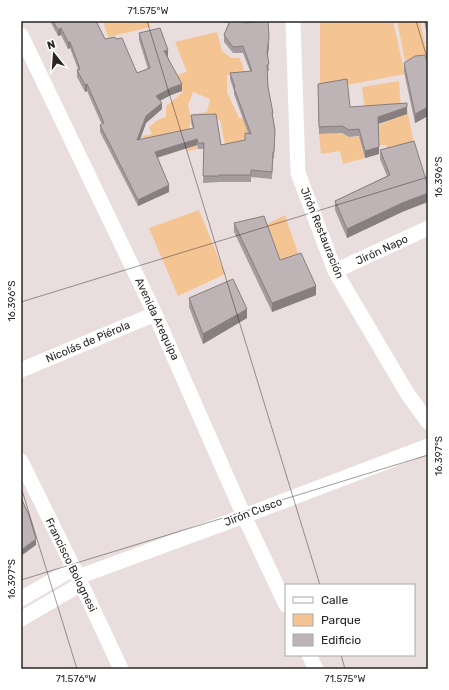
<svg xmlns="http://www.w3.org/2000/svg" width="449" height="690" font-family="Rubik,sans-serif">
  <style>
    .green { fill: #f4c592 }
    .lines { fill: none; stroke-linecap: round; stroke-linejoin: round }
    .minor { stroke: #fff; stroke-width: 15 }
    .wall { fill: #a49b9c }
    .shaded-wall { fill: #867e7f }
    .building { fill: #bfb4b5; stroke: #867e7f }
    .ticks { fill: none; stroke: #292625; stroke-width: 1; stroke-opacity: 0.45 }
    .labels { text-anchor: middle; dominant-baseline: central; stroke-width: 3.5; stroke-linejoin: round; paint-order: stroke }
    .street-label { font-size: 11px; fill: #292625; stroke: #fff }
    .neatline { fill: none; stroke: #292625; stroke-width: 1.5 }
    .ticks-label { font-size: 10px; text-anchor: middle; fill: #292625 }
  </style>
  <rect width="100%" height="100%" fill="#e9dedd"/>
  <!-- green -->
  <path class="green" d="M103 21H148L151 27 108 37Z
    M320 21H393L405 74 320 90Z
    M397 21H420L427 54 405 61Z
    M217 32 222 51 231 58H240L244 71 227 75V92L239 118 259 120 252 135 246 137 241 145H225L220 120 197 118 193 114 207 112 210 99 193 92 188 105 191 118 189 128 192 141 198 149 188 151 181 143 144 140 142 136 152 134 149 127 159 119 166 117V106L183 92 176 75 187 72 175 42Z
    M399 81 401 108 365 111 362 87Z
    M407 108 414 144 388 151 386 145 361 144 365 158 343 164 340 151 321 154 319 134 342 133 349 137 378 136 379 125 390 120Z
    M199 210 225 274 178 296 149 228Z
    M285 215 301 262 283 269 264 226Z"/>
  <g class="lines">
    <!-- minor -->
    <path class="minor" d="M293 21 298 173 335 271 407 393 428 422
      M21 35 155 314 244 516 286 605
      M335 271 428 228
      M21 370 155 314
      M21 461 78 577 121 669
      M78 577 244 516 428 446
      M21 599 74 568
      M21 619 81 584
      M309 655 316 669"/>
  </g>
  <!-- wall -->
  <path class="wall" d="M50 21H96L105 39H116L137 73 148 69 139 40V33L168 57 182 91 171 95 160 100 162 109 146 123 140 140 193 129 191 122V115L221 145 245 140V133H248L234 94V91L230 79V73L250 71 243 53H233L224 42V35L229 22 225 23 224 21H244V23L269 45 268 56 269 71H267L268 87 273 113V120L275 130 274 158 273 159 272 179 251 177V182H219L203 183 204 149H198L197 145 157 158 169 192 138 206 100 132V125H102L87 91 85 92 77 77V70L78 69 70 48 68 49 61 35 58 36Z
    M424 21H428V41Z
    M404 63 428 66V116L415 123 404 72Z
    M318 84 350 107 407 114 378 124 379 154 365 158 359 136 349 137 342 133 319 134Z
    M414 141 402 212 347 238 335 210V201L387 176 380 159V150Z
    M234 223 280 260 316 295 272 312 234 232Z
    M189 298 247 318 203 344 189 307Z"/>
  <!-- shaded-wall -->
  <path class="shaded-wall" d="M225 21H232L225 23Z
    M61 28V35L58 36V30Z
    M269 38V45L267 59V52Z
    M68 42H70V48L68 49Z
    M168 50V57L164 51Z
    M87 84V91L85 92V85Z
    M182 84V91L171 95 156 103V96L171 88Z
    M162 103V109L146 123 137 147V140L146 116Z
    M407 107V114L378 124V117Z
    M428 107V116L415 123V114Z
    M197 139V145L155 158V152Z
    M379 147V154L365 158V151Z
    M169 185V192L138 206V200Z
    M428 193V202L402 212 347 238V229L402 203Z
    M316 286V295L272 312V303Z
    M247 309V318L203 344V334Z
    M36 539V545L21 556V550Z"/>
  <!-- building -->
  <path class="building" d="M53 21H96L105 39 115 37 116 39 122 38 137 73 150 68 139 33 160 28 168 50 164 51 182 84 171 88 156 96 162 103 146 116 137 140 194 128 191 115 216 114 221 145 245 140V133L251 134 234 88 235 87 230 73 252 71 243 46 233 47 224 35 230 21H244V23L268 21 269 38 267 52 269 64 267 65 268 87 273 113H272L275 130 274 152H273L272 172 251 170V175H219V176H203L204 143H198L197 139 155 152 169 185 138 200 100 125 104 123 87 84 85 85 77 70 80 69 70 42H68L61 28 58 30Z
    M426 21H428V31Z
    M425 55 428 66V107L415 114 404 63 415 56Z
    M347 79 350 107 407 103V107L378 117 379 147 365 151 359 129 349 130 342 126 319 127 318 84Z
    M414 141 428 186V193L402 203 347 229 335 201 390 175 380 150Z
    M264 216 280 260 301 253 316 286 272 303 234 223Z
    M233 279 247 309 203 334 189 298Z
    M21 498 29 515 36 539 21 550Z"/>
  <!-- ticks -->
  <path class="ticks" d="M147 21 320 585M416 21 428 61M21 23 28 21M21 302 428 177M21 487 77 669M21 580 428 455M341 655 345 669"/>
  <g class="labels">
    <!-- street labels -->
    <g class="street-label">
      <text transform="translate(322 233) rotate(68)">Jirón Restauración</text>
      <text transform="translate(382 250) rotate(-25)">Jirón Napo</text>
      <text transform="translate(157 319) rotate(65)">Avenida Arequipa</text>
      <text transform="translate(88 342) rotate(-23)">Nicolás de Piérola</text>
      <text transform="translate(253 512) rotate(-21)">Jirón Cusco</text>
      <text transform="translate(71 565) rotate(64)">Francisco Bolognesi</text>
    </g>
  </g>
  <!-- border -->
  <rect width="449" height="690" fill="none" stroke="#ffffff" stroke-width="44"/>
  <!-- legend -->
  <rect x="285" y="584" width="130" height="72" fill="#ffffff" stroke="#a9a8a8"/>
  <rect x="293" y="597" width="20" height="6" fill="#ffffff" stroke="#a9a8a8"/>
  <text x="321" y="604" font-size="12" fill="#292625">Calle</text>
  <rect x="293" y="614" width="20" height="12" fill="#f4c592" stroke="#a9a8a8"/>
  <text x="321" y="624" font-size="12" fill="#292625">Parque</text>
  <rect x="293" y="634" width="20" height="12" fill="#bfb4b5" stroke="#a9a8a8"/>
  <text x="321" y="644" font-size="12" fill="#292625">Edificio</text>
  <!-- north arrow -->
  <g transform="translate(54 54) rotate(343)" stroke="#ffffff" stroke-width="3" paint-order="stroke">
  <path d="M0-3L7 15L0 10L-7 15Z" fill="#292625"/>
  <text y="-6" font-size="11" font-weight="bold" text-anchor="middle" fill="#292625">N</text>
  </g>
  <rect x="22" y="22" width="405" height="646" class="neatline"/>
  <g class="ticks-label">
    <text x="148" y="14">71.575°W</text>
    <text transform="translate(438 177) rotate(-90)" y="4">16.396°S</text>
    <text transform="translate(11 301) rotate(-90)" y="4">16.396°S</text>
    <text transform="translate(438 456) rotate(-90)" y="4">16.397°S</text>
    <text transform="translate(11 579) rotate(-90)" y="4">16.397°S</text>
    <text x="76" y="682">71.576°W</text>
    <text x="345" y="682">71.575°W</text>
  </g>
</svg>
